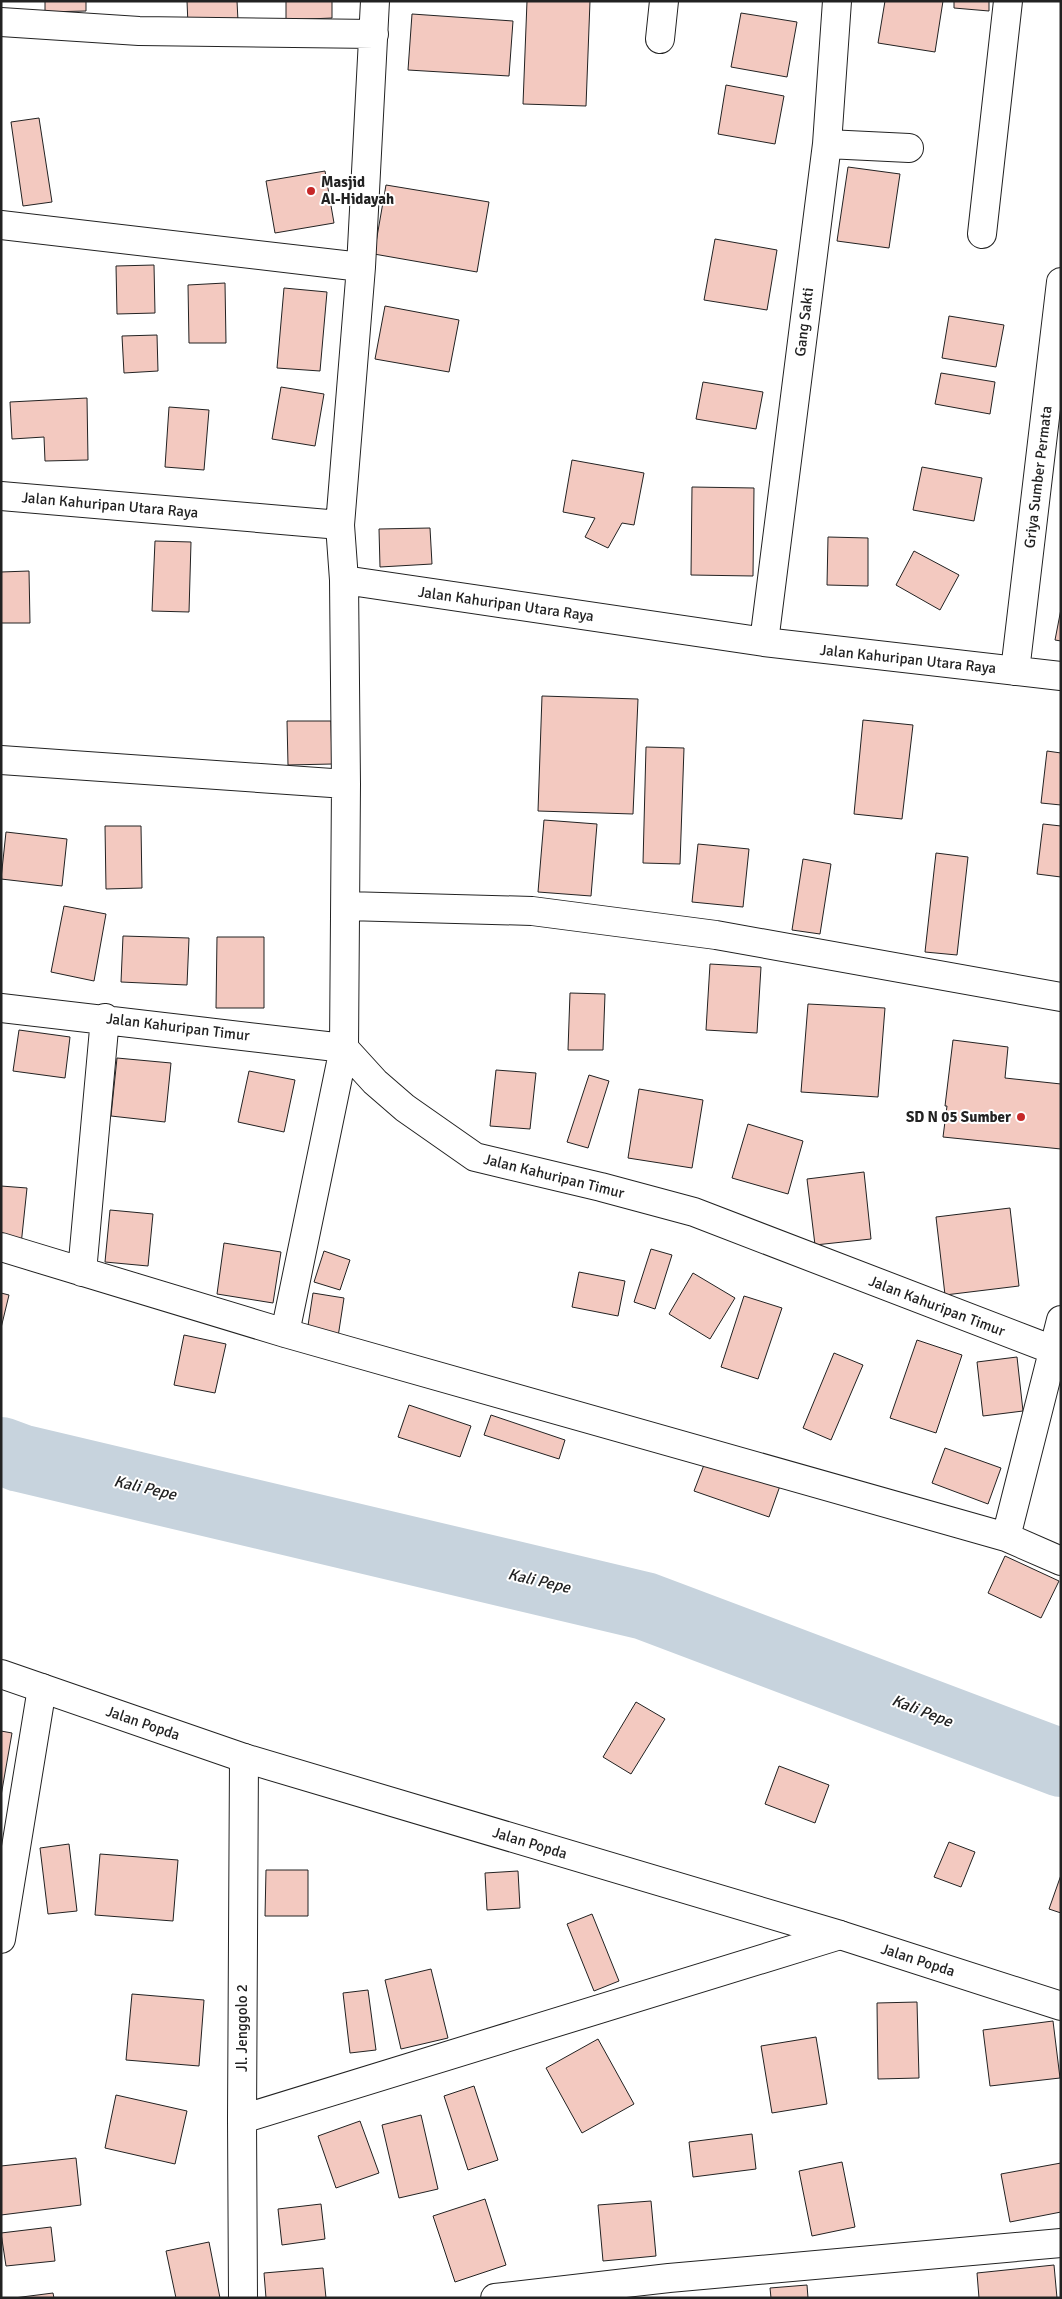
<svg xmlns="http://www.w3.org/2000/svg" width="1062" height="2299" font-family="Signika,sans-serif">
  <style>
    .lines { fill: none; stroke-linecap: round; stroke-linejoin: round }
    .river { stroke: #c7d3dd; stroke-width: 68 }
    .building { fill: #f3c9c0; stroke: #222 }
    .minor-casing { stroke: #222; stroke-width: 30 }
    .major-casing { stroke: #222; stroke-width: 30 }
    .minor { stroke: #fff; stroke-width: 28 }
    .major { stroke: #fff; stroke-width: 28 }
    .poi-dot { fill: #c62828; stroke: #fff; stroke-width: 2 }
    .labels { text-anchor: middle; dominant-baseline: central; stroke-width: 4; stroke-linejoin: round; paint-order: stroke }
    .poi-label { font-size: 15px; font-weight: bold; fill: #222; stroke: #fff; text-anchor: start }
    .street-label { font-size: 15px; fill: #222; stroke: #fff }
    .water-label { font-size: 16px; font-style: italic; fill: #222; stroke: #fff }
  </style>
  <rect width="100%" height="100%" fill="#fff"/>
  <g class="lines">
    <!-- river -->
    <path class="river" d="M1 1451 20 1458 645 1606 1061 1763"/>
  </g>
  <!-- building -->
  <path class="building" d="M45 1H86V11L45 12Z
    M187 1H237L238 21 188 25Z
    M286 1H332V18L286 20Z
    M527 1H590L586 106 523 104Z
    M885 1H943L935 52 878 43Z
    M954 1H989V11L954 8Z
    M741 13 797 22 787 77 731 67Z
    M412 14 513 21 509 76 408 70Z
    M726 85 784 96 775 144 718 134Z
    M39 118 52 202 23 206 11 122Z
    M848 167 900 174 889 248 837 241Z
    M325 171 334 223 275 233 266 181Z
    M386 185 489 202 477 272 374 254Z
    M715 239 777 250 767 310 704 300Z
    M154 265 155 313 117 314 116 266Z
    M225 283 226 343H189L188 285Z
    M284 288 327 292 320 371 277 368Z
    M385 306 459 320 449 372 375 359Z
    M949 316 1004 325 996 367 942 358Z
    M157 335 158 371 124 373 122 336Z
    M941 373 995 382 990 414 935 404Z
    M703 382 763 392 756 429 696 419Z
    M281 387 324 394 315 446 272 439Z
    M87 398 88 460 45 461 44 437 12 439 10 402Z
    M169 407 209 410 204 470 165 467Z
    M572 460 644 473 634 525 622 523 608 548 585 537 595 518 563 512Z
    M922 467 982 478 974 521 913 510Z
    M692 487 754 488 753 576 691 575Z
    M430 528 432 564 380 567 379 529Z
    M828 537 868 538V586L827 585Z
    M155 541 191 542 189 612 152 611Z
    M914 551 959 575 940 610 896 585Z
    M29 571 30 623H1V572Z
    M1061 609V641L1055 640Z
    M542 696 638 699 633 814 538 811Z
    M863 720 913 725 902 819 854 814Z
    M287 721H331L332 764 288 765Z
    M646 747 684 748 680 864 643 863Z
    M1047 751 1061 753V805L1041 803Z
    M544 820 597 824 591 896 538 892Z
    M1043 824 1061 826V877L1037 874Z
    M105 826H141L142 888 106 889Z
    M6 832 67 839 62 886 1 879Z
    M698 844 749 849 743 907 692 902Z
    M936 853 968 857 957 955 925 952Z
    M803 859 831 864 820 934 792 930Z
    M64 906 106 914 94 981 51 972Z
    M123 936 189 938 187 985 121 982Z
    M217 937H264V1008H216Z
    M710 964 761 967 757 1033 706 1030Z
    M570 993 605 994 603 1050H568Z
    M808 1004 885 1008 878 1097 801 1092Z
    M19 1030 70 1037 65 1078 13 1071Z
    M953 1040 1008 1047 1005 1078 1061 1084V1149L943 1137 947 1106H945Z
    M117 1058 171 1063 165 1122 111 1116Z
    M496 1070 536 1073 530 1129 490 1126Z
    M249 1071 295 1080 284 1132 238 1122Z
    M589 1075 609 1081 588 1148 567 1142Z
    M639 1089 703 1100 692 1168 628 1158Z
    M748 1124 803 1141 788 1194 732 1178Z
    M864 1172 871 1239 815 1245 807 1179Z
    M1 1186 27 1188 21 1245 1 1243Z
    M1010 1208 1019 1286 945 1295 936 1217Z
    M110 1210 153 1214 148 1266 105 1262Z
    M224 1243 281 1252 273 1303 217 1294Z
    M651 1249 672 1255 655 1309 634 1302Z
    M324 1251 350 1260 340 1290 314 1282Z
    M579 1272 625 1281 618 1316 572 1307Z
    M693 1273 735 1298 710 1339 669 1314Z
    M1 1293 9 1295 1 1328Z
    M313 1293 344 1298 338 1337 307 1332Z
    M744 1296 782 1308 758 1379 721 1367Z
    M184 1335 226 1344 215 1393 174 1385Z
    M917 1340 962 1355 936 1433 890 1418Z
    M834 1353 863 1365 831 1440 803 1428Z
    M1017 1357 1023 1411 983 1416 977 1362Z
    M409 1405 471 1426 460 1457 398 1437Z
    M491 1415 565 1440 559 1459 484 1435Z
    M945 1448 1001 1468 988 1504 932 1483Z
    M707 1457 781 1483 769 1517 694 1491Z
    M1005 1556 1059 1581 1041 1618 988 1593Z
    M636 1702 665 1719 631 1774 603 1757Z
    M1 1731 12 1733 1 1796Z
    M779 1766 829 1785 815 1823 765 1804Z
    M949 1842 975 1852 961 1887 934 1877Z
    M69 1844 77 1911 48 1914 40 1848Z
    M100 1854 178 1860 173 1921 95 1915Z
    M266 1870H308V1916H265Z
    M518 1871 520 1908 487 1910 485 1873Z
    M1061 1875V1913L1049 1909Z
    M592 1914 619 1981 594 1991 567 1924Z
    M431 1969 448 2038 401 2049 385 1980Z
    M368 1990 376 2050 350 2053 343 1993Z
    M132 1994 204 2000 199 2066 126 2060Z
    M917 2002 919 2078 878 2079 877 2003Z
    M1053 2021 1060 2078 990 2086 983 2030Z
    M816 2037 827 2104 772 2113 761 2046Z
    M598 2039 634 2104 582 2133 546 2068Z
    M474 2086 498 2160 468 2170 444 2096Z
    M116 2095 187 2111 175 2164 105 2148Z
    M421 2115 438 2189 399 2198 382 2125Z
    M360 2121 379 2173 336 2188 318 2136Z
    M752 2134 756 2169 693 2177 689 2142Z
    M76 2158 81 2205 1 2215V2166Z
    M842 2162 855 2227 812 2236 799 2171Z
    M1061 2163V2212L1010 2222 1001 2174Z
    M485 2199 506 2265 455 2282 433 2216Z
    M651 2201 656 2256 603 2261 598 2205Z
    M321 2204 325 2239 282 2245 278 2209Z
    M51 2227 55 2261 6 2266 1 2233Z
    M209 2242 220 2298H176L166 2251Z
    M1054 2265 1057 2298H979L977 2273Z
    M323 2268 326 2298H266L264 2273Z
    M807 2285 808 2298H771L770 2288Z
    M53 2293 54 2298H14Z"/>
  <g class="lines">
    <defs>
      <path id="minor" d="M1 22 139 31 374 34
        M660 39 664 1
        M827 144 909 148
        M1 225 361 267
        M982 234 1008 1
        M1 496 340 525
        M344 580 764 642 1061 676
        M764 642 827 144 837 1
        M1015 671 1061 282
        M1 760 346 784
        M346 906 532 911 716 935 1061 997
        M1 1008 344 1048 375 1082 405 1108 475 1157 601 1187 694 1212 1061 1353
        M1 1247 285 1333 1006 1537 1061 1561
        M82 1272 105 1018
        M285 1333 344 1048 346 784 344 580 340 525 361 267 375 1
        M1006 1537 1061 1320
        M1 1939 42 1688
        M242 2119 840 1935
        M243 2298 242 2119 244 1758
        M495 2298 669 2278 1061 2243"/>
      <path id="major" d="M1 1674 244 1758 840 1935 1061 2006"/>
    </defs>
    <!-- minor casing -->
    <use href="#minor" class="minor-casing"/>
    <!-- major casing -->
    <use href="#major" class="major-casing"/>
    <!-- minor -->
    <use href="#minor" class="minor"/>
    <!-- major -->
    <use href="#major" class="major"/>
  </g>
  <!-- markers -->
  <g class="poi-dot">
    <circle cx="311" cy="191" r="5"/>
    <circle cx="1021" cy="1117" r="5"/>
  </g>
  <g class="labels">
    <!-- poi labels -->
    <g class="poi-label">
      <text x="321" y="182">Masjid<tspan x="321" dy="17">Al-Hidayah</tspan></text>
      <text x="1011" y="1117" text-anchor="end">SD N 05 Sumber</text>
    </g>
    <!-- street labels -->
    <g class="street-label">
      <text transform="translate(804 322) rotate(-83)">Gang Sakti</text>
      <text transform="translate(1038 477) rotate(-83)">Griya Sumber Permata</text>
      <text transform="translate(110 505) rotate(5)">Jalan Kahuripan Utara Raya</text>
      <text transform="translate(506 604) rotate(8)">Jalan Kahuripan Utara Raya</text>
      <text transform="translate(908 659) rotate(6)">Jalan Kahuripan Utara Raya</text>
      <text transform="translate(178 1027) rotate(7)">Jalan Kahuripan Timur</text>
      <text transform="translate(554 1176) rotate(14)">Jalan Kahuripan Timur</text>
      <text transform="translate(937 1306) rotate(21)">Jalan Kahuripan Timur</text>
      <text transform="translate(143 1723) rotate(19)">Jalan Popda</text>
      <text transform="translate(530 1843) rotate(17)">Jalan Popda</text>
      <text transform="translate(918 1960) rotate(18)">Jalan Popda</text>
      <text transform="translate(242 2028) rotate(-90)">Jl. Jenggolo 2</text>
    </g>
    <!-- water labels -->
    <g class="water-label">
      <text transform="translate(145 1488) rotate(13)">Kali Pepe</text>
      <text transform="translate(539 1581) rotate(13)">Kali Pepe</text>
      <text transform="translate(922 1711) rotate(21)">Kali Pepe</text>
    </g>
  </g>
  <!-- border -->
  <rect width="1062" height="2299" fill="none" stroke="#222222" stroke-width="5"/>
</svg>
